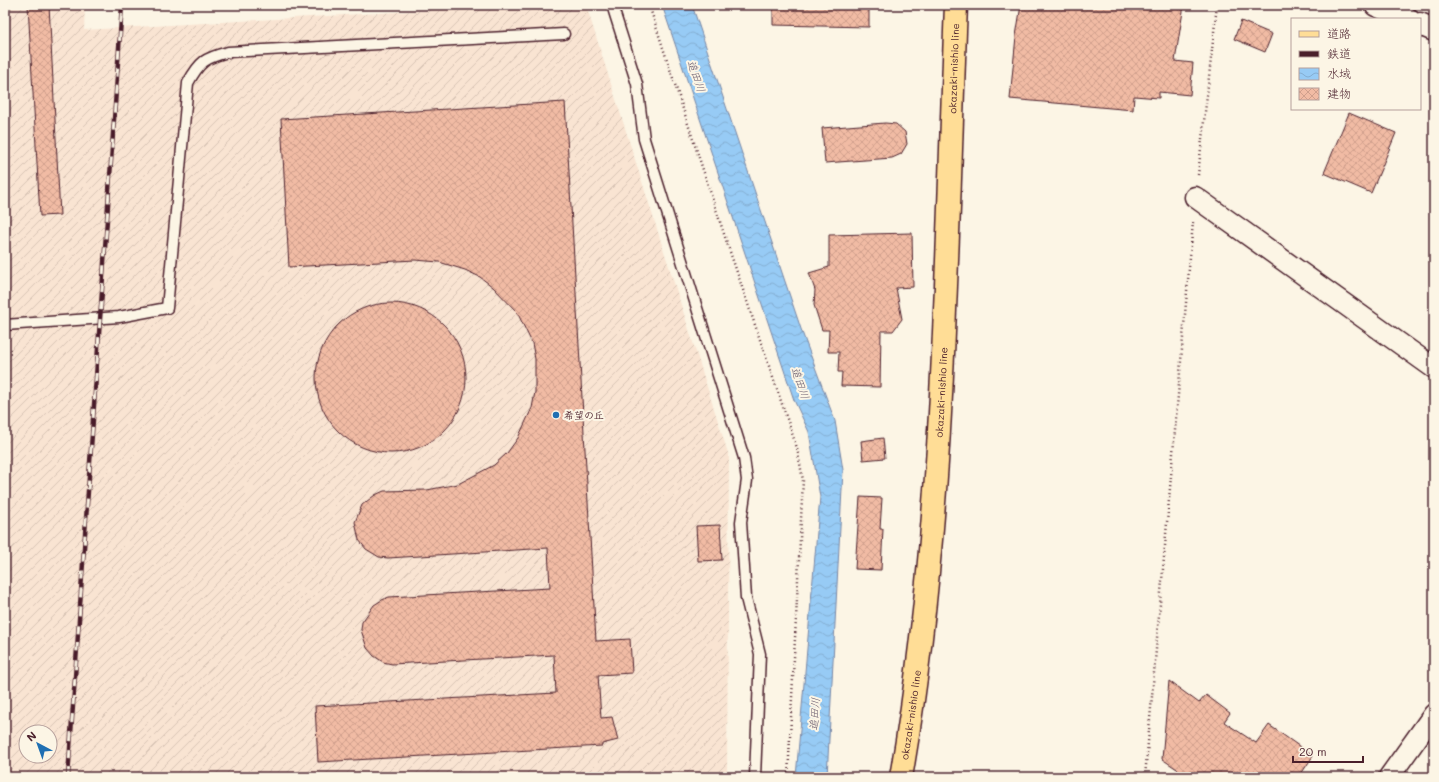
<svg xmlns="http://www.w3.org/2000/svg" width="1439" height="782" font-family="Mali,'Klee One',sans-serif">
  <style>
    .industrial { fill: url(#industrial-furrows); fill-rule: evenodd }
    .water { fill: url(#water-waves); stroke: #7886a4 }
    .building { fill: url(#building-cross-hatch); stroke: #4a1f2b }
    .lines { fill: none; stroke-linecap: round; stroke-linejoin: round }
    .lane-casing { stroke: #4a1f2b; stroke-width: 13 }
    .street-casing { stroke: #4a1f2b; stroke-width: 23 }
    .secondary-casing { stroke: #4a1f2b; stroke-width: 25 }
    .primary-casing { stroke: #4a1f2b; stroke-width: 25 }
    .path { stroke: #4a1f2b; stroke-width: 2.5; stroke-dasharray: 1 3; stroke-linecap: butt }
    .lane { stroke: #fcf5e5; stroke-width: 10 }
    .street { stroke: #fcf5e5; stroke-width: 20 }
    .secondary { stroke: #fcf5e5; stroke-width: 22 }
    .primary { stroke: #ffdd96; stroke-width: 22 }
    .rail-casing { stroke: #4a1f2b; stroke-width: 4.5 }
    .rail { stroke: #fcf5e5; stroke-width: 3; stroke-dasharray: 9; stroke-linecap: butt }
    .poi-dot { fill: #1f6fb2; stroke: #fcf5e5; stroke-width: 1.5 }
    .labels { text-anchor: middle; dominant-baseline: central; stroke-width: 4; stroke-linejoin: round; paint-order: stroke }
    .street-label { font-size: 10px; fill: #4a1f2b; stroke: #fcf5e5 }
    .poi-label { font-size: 10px; font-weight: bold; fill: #4a1f2b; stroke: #fcf5e5; text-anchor: start }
    .water-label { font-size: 11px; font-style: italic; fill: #615368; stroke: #fcf5e5 }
  </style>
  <defs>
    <pattern id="industrial-furrows" width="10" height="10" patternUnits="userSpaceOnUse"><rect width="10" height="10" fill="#f9e4d2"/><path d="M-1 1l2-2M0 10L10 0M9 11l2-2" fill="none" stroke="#d7c3b4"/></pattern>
    <pattern id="water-waves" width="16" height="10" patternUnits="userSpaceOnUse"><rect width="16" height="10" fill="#97cbf5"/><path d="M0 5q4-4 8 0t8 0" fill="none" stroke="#84aed2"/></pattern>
    <pattern id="building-cross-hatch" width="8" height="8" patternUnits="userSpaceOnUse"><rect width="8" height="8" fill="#f1bba4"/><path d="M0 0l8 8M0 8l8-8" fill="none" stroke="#d0a08d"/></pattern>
  </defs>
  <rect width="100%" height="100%" fill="#fcf5e5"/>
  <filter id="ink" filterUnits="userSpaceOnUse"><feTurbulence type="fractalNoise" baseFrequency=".025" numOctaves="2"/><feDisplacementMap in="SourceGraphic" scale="8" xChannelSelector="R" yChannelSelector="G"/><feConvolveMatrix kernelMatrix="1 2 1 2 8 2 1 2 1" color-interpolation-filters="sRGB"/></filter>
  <g filter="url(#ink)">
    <!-- industrial -->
    <path class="industrial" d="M5 5H85L84 30 520 5H586L729 456 727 777H5ZM26 732H50V756H26Z"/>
    <!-- water -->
    <path class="water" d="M662 5H692L802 332 835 421 843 470 827 777H796L820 497 809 432 794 400Z"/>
    <!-- building -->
    <path class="building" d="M28 5H49L60 215 40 216Z
      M773 5H869V27L773 25Z
      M1021 5H1184L1175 61 1193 63 1190 95 1159 92V98L1134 96 1133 110 1010 99 1016 36Z
      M1241 21 1272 34 1265 52 1234 39Z
      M565 102 596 641 630 639 632 673 598 675 601 718 612 717 618 740 602 744V746L318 762 315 706 556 693 554 655 392 664 383 662 374 656 367 648 361 630 362 622 374 605 382 600 389 597 550 588 548 548 388 558 379 557 366 549 359 540 355 522 362 505 375 495 384 491 427 490 458 484 494 465 507 453 518 438 532 408 535 392V359L532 343 517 312 493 287 480 277 465 270 439 262 415 260 289 267 281 119Z
      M1349 113 1396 133 1371 193 1324 173Z
      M885 123 896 124 905 132 907 144 901 154 892 158 825 163 822 128Z
      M912 233 913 287 896 288 902 319 893 331H881L880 387 841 386 842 372H838L839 352H828L829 330H822L814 305 815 290 809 273 829 267V235Z
      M316 378a75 75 0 1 1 150 0a75 75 0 1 1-150 0Z
      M883 438 885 458 863 460 861 441Z
      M860 497 882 498 880 529H883L881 570 855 569Z
      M720 525 722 560 698 561 696 526Z
      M1169 681 1199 703 1206 695 1230 713 1224 722 1256 743 1269 725 1313 756 1299 777H1189L1162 759Z"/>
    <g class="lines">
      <defs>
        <path id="lane" d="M612 5 637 84 644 139 744 458 747 480 741 522 746 598 760 654 755 777
          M5 325 119 317 167 308 188 83C200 61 205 58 228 52L564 34"/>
        <path id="street" d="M1195 197 1434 368
          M1389 777 1434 714"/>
        <path id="secondary" d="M1376 5 1408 19
          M1420 24 1434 30"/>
        <g id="primary">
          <path id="s1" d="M901 777C945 524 946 261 956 5"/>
        </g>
      </defs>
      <!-- lane casing -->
      <use href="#lane" class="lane-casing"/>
      <!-- street casing -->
      <use href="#street" class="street-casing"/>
      <!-- secondary casing -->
      <use href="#secondary" class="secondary-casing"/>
      <!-- primary casing -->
      <use href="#primary" class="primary-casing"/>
      <!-- path -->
      <path class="path" d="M649 5 726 240 797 448 803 480 788 777
        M1198 175 1217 5
        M1145 777 1193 222"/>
      <!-- lane -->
      <use href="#lane" class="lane"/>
      <!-- street -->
      <use href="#street" class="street"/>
      <!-- secondary -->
      <use href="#secondary" class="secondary"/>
      <!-- primary -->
      <use href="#primary" class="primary"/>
      <defs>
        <path id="rail" d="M68 777 122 5"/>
      </defs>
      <!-- rail casing -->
      <use href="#rail" class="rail-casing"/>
      <!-- rail -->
      <use href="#rail" class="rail"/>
    </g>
  </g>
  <!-- markers -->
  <circle class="poi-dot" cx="556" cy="415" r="4"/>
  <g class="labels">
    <!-- street labels -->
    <g class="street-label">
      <text stroke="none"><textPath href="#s1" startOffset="711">okazaki-nishio line</textPath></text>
      <text stroke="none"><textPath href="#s1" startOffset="387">okazaki-nishio line</textPath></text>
      <text stroke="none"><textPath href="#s1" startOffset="63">okazaki-nishio line</textPath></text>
    </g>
    <!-- poi labels -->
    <g class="poi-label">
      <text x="564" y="415">希望の丘</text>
    </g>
    <!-- water labels -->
    <g class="water-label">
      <text transform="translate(697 76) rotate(71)">追田川</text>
      <text transform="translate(801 383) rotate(71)">追田川</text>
      <text transform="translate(814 714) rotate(-86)">追田川</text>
    </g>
  </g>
  <!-- margin -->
  <rect width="1439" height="782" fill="none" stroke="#fcf5e5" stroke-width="20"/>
  <rect x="10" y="10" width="1419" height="762" fill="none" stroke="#4a1f2b" stroke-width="1.5" filter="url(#ink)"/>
  <!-- legend -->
  <rect x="1291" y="18" width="130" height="92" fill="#fcf5e5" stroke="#b59f9b"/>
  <rect x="1299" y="31" width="20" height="6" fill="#ffdd96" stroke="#b59f9b"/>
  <text x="1327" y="38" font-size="12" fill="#4a1f2b">道路</text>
  <rect x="1299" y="51" width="20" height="6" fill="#4a1f2b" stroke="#b59f9b"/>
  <text x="1327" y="58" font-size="12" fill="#4a1f2b">鉄道</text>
  <rect x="1299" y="68" width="20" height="12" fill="url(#water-waves)" stroke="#b59f9b"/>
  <text x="1327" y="78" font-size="12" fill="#4a1f2b">水域</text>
  <rect x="1299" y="88" width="20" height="12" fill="url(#building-cross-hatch)" stroke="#b59f9b"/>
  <text x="1327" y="98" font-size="12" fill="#4a1f2b">建物</text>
  <!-- north arrow -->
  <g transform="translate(38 744) rotate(319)"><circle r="19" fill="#fcf5e5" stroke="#b59f9b"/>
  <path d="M0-3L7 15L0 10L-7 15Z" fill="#1f6fb2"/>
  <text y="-6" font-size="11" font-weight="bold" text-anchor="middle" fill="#4a1f2b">N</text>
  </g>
  <!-- scale -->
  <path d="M1293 756v6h70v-6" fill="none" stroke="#4a1f2b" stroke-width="2"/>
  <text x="1299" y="756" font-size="12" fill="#4a1f2b" stroke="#fcf5e5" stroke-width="3" paint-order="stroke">20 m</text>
</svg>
